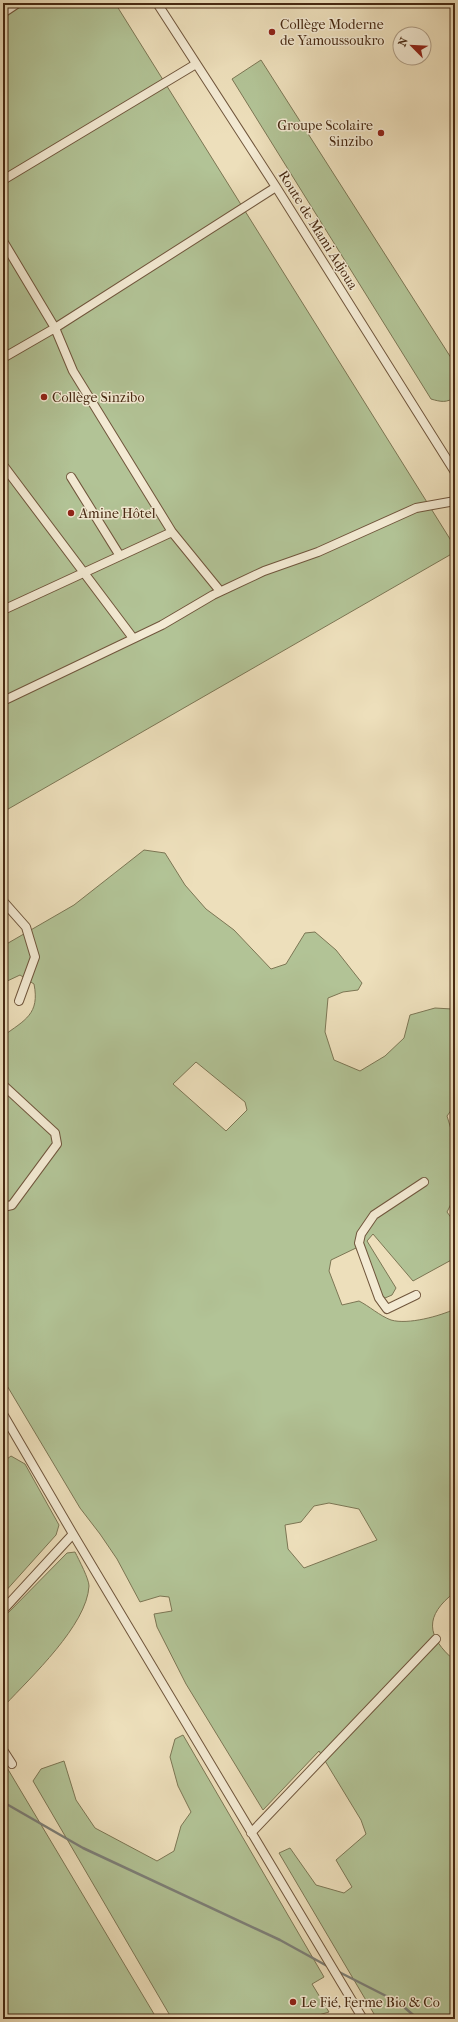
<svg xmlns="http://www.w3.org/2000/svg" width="458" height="2022" font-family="'IM FELL French Canon',serif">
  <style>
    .green { fill: #b2c396; stroke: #7c7654; fill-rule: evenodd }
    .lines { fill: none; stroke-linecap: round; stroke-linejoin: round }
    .stream { stroke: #7c7f78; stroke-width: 2.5 }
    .minor-casing { stroke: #70563c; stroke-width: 10 }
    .minor { stroke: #f3ead3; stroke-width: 8 }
    .poi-dot { fill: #8f2418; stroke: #f3ead3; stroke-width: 1.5 }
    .labels { text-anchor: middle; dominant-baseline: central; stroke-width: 3; stroke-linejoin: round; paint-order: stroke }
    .poi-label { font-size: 14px; fill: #472912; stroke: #f3ead3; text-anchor: start }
    .street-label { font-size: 14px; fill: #472912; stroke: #f3ead3 }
  </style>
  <rect width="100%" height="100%" fill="#eddfbb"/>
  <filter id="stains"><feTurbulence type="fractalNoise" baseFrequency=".005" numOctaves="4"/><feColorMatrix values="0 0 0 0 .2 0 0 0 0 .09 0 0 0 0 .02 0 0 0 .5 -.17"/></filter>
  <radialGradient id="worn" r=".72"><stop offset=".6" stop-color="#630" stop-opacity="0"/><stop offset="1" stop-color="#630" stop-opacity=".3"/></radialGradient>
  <!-- green -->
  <path class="green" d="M3 3H115L455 547V552L3 812Z
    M261 60 455 364V397C447 403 441 402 431 399L232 79Z
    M144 850 165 853 185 885 206 909 234 930 271 969 286 964 305 933 315 932 336 950 362 983 358 990 343 992 328 998 325 1032 334 1060 360 1071 385 1056 404 1038 410 1015 435 1008 452 1009 455 1014V1105L447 1116 455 1142V1196L447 1212 455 1223V1258L413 1281 373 1234 367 1241 396 1288 392 1295 385 1298 381 1295 356 1248 331 1260 329 1271 342 1305 359 1301C369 1306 380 1316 391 1320 408 1325 440 1316 455 1309V1592C424 1616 426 1636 455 1661V2019H377L279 1853 290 1848 316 1885 344 1893 352 1887 336 1860 366 1834 361 1820 319 1751 263 1810 186 1684 157 1627 154 1614 172 1611 169 1597 160 1596 140 1602 117 1559 100 1534 80 1508 3 1379V1036C25 1020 40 1014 34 984L20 975 3 983V946L74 905ZM196 1062 245 1102 247 1110 226 1131 173 1084ZM329 1503 359 1509 377 1540 304 1568 288 1549 285 1525 301 1522 314 1506Z
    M11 1456 25 1464 59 1525 56 1535 3 1594V1462Z
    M75 1552C79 1560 89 1579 89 1586 87 1625 31 1677 5 1705V1724L3 1722V1618L67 1553Z
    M183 1735 324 1977 312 1984 329 2012 305 2019H172L33 1781 41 1769 64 1761 76 1800 95 1828 157 1861 174 1851 181 1826 191 1812 178 1786 170 1757 175 1739Z
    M3 1761 157 2019H3Z"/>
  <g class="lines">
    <!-- stream -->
    <path class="stream" d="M3 1802 83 1848 280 1940 329 1967
      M339 1972 398 2002 418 2019"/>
    <defs>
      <path id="minor" d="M157 3 276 187 455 472
        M3 13 18 3
        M3 180 196 64
        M3 241 55 328 73 371 172 532 220 591
        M3 358 55 328 276 187
        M3 465 133 638
        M71 477 120 556
        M3 610 172 532
        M3 701 162 625 213 595 264 571 318 552 416 508 455 501
        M3 901 26 927 35 957 19 1001
        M3 1085 55 1133 57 1144 12 1205 3 1207
        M416 1295 387 1309 379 1298 359 1243 361 1234 374 1215 424 1182
        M3 1414 73 1534 363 2019
        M3 1610 73 1534
        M3 1750 12 1764
        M251 1833 436 1639"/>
    </defs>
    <!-- minor casing -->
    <use href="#minor" class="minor-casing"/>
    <!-- minor -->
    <use href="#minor" class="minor"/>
  </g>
  <!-- markers -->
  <g class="poi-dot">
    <circle cx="272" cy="32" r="4"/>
    <circle cx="381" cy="133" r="4"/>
    <circle cx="44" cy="397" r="4"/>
    <circle cx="71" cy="513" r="4"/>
    <circle cx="293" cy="2002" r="4"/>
  </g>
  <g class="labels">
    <!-- poi labels -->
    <g class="poi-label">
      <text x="280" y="24">Collège Moderne<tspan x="280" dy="16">de Yamoussoukro</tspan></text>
      <text x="373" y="125" text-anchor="end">Groupe Scolaire<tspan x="373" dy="16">Sinzibo</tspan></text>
      <text x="52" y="397">Collège Sinzibo</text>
      <text x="79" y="513">Amine Hôtel</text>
      <text x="301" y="2002">Le Fié, Ferme Bio &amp; Co</text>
    </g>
    <!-- street labels -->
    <g class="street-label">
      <text transform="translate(318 230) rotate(58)">Route de Mami Adjoua</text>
    </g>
  </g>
  <!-- margin -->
  <rect width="458" height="2022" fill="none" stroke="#eddfbb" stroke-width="16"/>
  <rect x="4" y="4" width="450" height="2014" fill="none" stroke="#472912" stroke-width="2"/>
  <rect x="8" y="8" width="442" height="2006" fill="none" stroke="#472912"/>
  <!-- north arrow -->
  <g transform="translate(412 46) rotate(294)"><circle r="19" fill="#f3ead3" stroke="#ae9d86"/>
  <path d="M0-3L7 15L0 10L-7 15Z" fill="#8f2418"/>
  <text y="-6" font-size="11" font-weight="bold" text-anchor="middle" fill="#472912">N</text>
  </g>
  <rect width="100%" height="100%" filter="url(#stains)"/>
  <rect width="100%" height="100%" fill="url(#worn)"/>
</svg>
